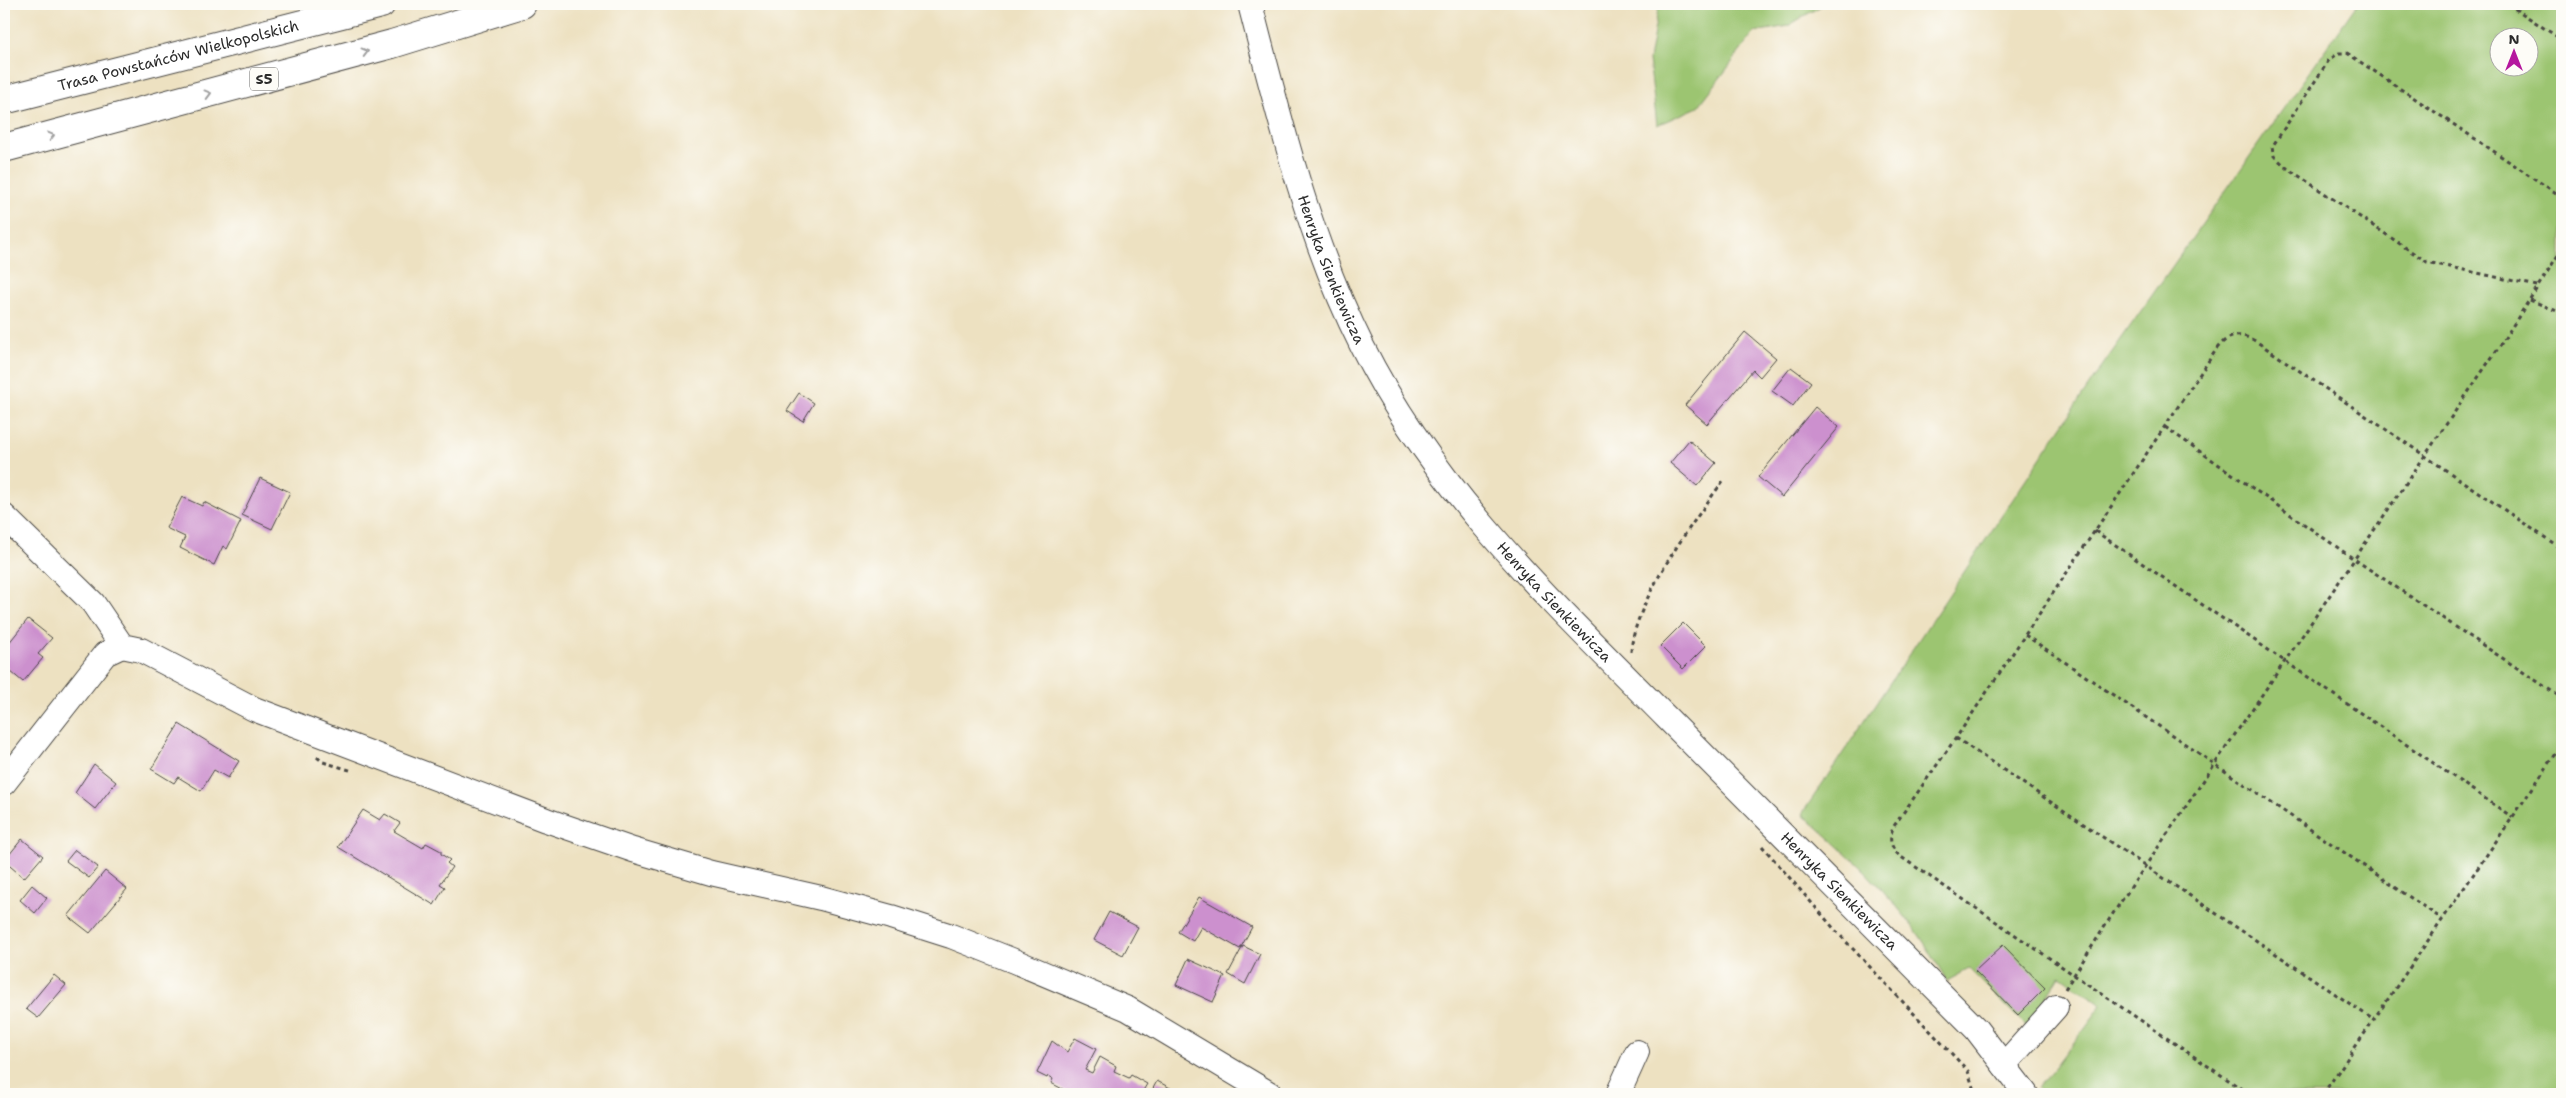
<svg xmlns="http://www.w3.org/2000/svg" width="2566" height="1098" font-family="'Shantell Sans',sans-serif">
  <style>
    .green { fill: #9cc571; stroke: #64784e; fill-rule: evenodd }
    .building { fill: #cc90ce }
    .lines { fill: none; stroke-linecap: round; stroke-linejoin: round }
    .minor-casing { stroke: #484642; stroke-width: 26 }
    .highway-casing { stroke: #484642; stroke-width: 30 }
    .path { stroke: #484642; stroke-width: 3; stroke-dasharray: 4 4; stroke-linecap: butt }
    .minor { stroke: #fff; stroke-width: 24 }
    .highway { stroke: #fff; stroke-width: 28 }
    .oneway { stroke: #a0a0a0 }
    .labels { text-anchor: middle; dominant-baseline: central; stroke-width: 5; stroke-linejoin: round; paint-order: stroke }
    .shield { fill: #fdfcf7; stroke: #6a6a68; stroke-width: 1 }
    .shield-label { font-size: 14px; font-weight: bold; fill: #2b2b2b }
    .street-label { font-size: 15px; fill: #2b2b2b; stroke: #fdfcf7 }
  </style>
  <rect width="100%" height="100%" fill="#fdfcf7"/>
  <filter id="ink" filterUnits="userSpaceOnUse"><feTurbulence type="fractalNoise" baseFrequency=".02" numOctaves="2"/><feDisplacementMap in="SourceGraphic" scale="10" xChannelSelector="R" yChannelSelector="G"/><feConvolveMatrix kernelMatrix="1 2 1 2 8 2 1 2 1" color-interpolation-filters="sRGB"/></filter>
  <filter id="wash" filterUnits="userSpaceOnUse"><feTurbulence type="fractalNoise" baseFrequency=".0096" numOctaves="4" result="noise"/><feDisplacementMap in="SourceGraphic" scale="20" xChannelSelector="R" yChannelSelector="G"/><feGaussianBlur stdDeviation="1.12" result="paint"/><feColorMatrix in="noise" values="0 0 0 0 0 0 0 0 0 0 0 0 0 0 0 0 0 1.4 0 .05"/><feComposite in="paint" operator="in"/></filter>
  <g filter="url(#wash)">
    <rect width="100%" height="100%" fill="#ede1c1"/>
    <!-- green -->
    <path class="green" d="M1659 4H1824L1788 26 1755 32 1698 107 1657 125 1649 60Z
      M2357 4H2562V1094H2043L2037 1088 2053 1070 2102 1005 2060 976 2027 1027 1969 969 1947 981C1938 966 1929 949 1919 935 1886 889 1844 850 1802 814L2098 372ZM2498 38H2528V68H2498Z"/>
    <g id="blocks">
      <!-- building -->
      <path class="building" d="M1745 332 1776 358 1760 377 1753 370 1707 424 1685 405Z
        M1791 367 1811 382 1793 406 1772 391Z
        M799 393 814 403 803 421 787 411Z
        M1815 407 1839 427 1782 497 1758 477Z
        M1689 440 1716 463 1697 486 1670 463Z
        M260 478 290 492 272 529 242 515Z
        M182 497 202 506 204 502 241 521 227 549 223 546 214 565 180 548 185 537 166 528Z
        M28 619 52 638 38 654 43 658 23 682 4 666V649Z
        M1683 623 1706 646 1683 669 1660 646Z
        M179 724 239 761 228 778 214 770 201 791 178 777 174 783 151 769Z
        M94 764 116 782 95 809 75 793Z
        M363 810 380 820 385 814 400 823 394 831 423 848 426 843 441 851V854L450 860 447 863 452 867 440 884 445 887 434 905 338 847Z
        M22 839 43 856 24 878 4 861Z
        M75 850 98 867 89 878 66 861Z
        M105 871 127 889 90 933 68 916Z
        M32 885 47 898 35 913 20 900Z
        M1199 897 1252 927 1240 949 1201 927 1193 941 1178 932Z
        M1109 912 1138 927 1123 955 1094 940Z
        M2003 945 2045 988 2018 1015 1975 971Z
        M1243 946 1260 954 1245 984 1228 974Z
        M1188 959 1225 976 1213 1002 1176 985Z
        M54 975 66 985 38 1018 26 1009Z
        M1075 1038 1096 1049 1085 1070 1092 1073 1100 1057 1116 1066 1114 1071 1129 1078 1131 1075 1147 1084 1141 1094H1072L1051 1083 1053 1079 1048 1076 1047 1078 1037 1073 1052 1041 1067 1052Z
        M1157 1081 1178 1092 1177 1094H1150Z"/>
    </g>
  </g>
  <g filter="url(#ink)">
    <use href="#blocks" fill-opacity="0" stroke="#484642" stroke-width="1"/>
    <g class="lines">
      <defs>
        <g id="minor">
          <path id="s1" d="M1250 4C1280 120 1308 238 1362 346 1435 492 1554 604 1667 718 1770 821 1873 925 1976 1029L2026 1094"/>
          <path d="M4 516 93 603 122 646 141 650 254 709 546 820 633 850 711 873 821 898 891 917 951 936 1014 961 1128 1009 1270 1094"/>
          <path d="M4 783 105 654 122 646"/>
          <path d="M2004 1065 2056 1007"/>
          <path d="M1618 1094 1637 1052"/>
        </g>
        <g id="highway">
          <path id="s2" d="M4 100 381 4"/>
          <path d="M4 148 392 44 522 4"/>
        </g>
      </defs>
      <!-- minor casing -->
      <use href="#minor" class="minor-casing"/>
      <!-- highway casing -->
      <use href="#highway" class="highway-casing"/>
      <!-- path -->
      <path class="path" d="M2508 4 2562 40
        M2537 286 2427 262 2287 168 2274 156 2272 147 2329 60 2339 53H2347L2562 197
        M2530 300 2562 313
        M2165 427 2354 559 2562 698
        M2095 531 2512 817
        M2025 635 2442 919
        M1631 652C1634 601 1693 522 1723 481
        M1956 738 2374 1020
        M317 757 323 762 353 771
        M1762 846 1837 932 1968 1071 1975 1094
        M2065 989 2114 912 2501 344 2562 249
        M2249 1094 1901 857C1890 848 1888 838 1894 826L1958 735 2218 347C2231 332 2244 333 2260 344L2562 549
        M2323 1094 2562 745"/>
      <!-- minor -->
      <use href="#minor" class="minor"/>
      <!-- highway -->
      <use href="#highway" class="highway"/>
    </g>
    <!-- one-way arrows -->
    <defs><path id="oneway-chevron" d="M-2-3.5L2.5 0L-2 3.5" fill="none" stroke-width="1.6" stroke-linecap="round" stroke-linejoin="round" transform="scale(1.25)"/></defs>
    <g class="oneway">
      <use href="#oneway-chevron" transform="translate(365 52) rotate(-15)"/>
      <use href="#oneway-chevron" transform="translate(208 94) rotate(-15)"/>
      <use href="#oneway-chevron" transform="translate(51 136) rotate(-15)"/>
    </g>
  </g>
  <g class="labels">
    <!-- shield labels -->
    <rect class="shield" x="250" y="67.5" width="28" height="23" rx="4"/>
    <g class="shield-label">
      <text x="264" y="79">S5</text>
    </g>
    <!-- street labels -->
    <g class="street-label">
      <text stroke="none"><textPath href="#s2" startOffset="180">Trasa Powstańców Wielkopolskich</textPath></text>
      <text stroke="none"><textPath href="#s1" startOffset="278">Henryka Sienkiewicza</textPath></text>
      <text stroke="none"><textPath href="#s1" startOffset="682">Henryka Sienkiewicza</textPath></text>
      <text stroke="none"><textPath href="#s1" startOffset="1088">Henryka Sienkiewicza</textPath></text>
    </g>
  </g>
  <!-- margin -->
  <rect width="2566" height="1098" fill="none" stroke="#fdfcf7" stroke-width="20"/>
  <!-- north arrow -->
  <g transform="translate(2514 52)"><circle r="24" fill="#fdfcf7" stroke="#a9a8a5"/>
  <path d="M0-4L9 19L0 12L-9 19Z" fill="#b5179e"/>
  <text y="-8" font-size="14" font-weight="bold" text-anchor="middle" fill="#2b2b2b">N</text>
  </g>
</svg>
